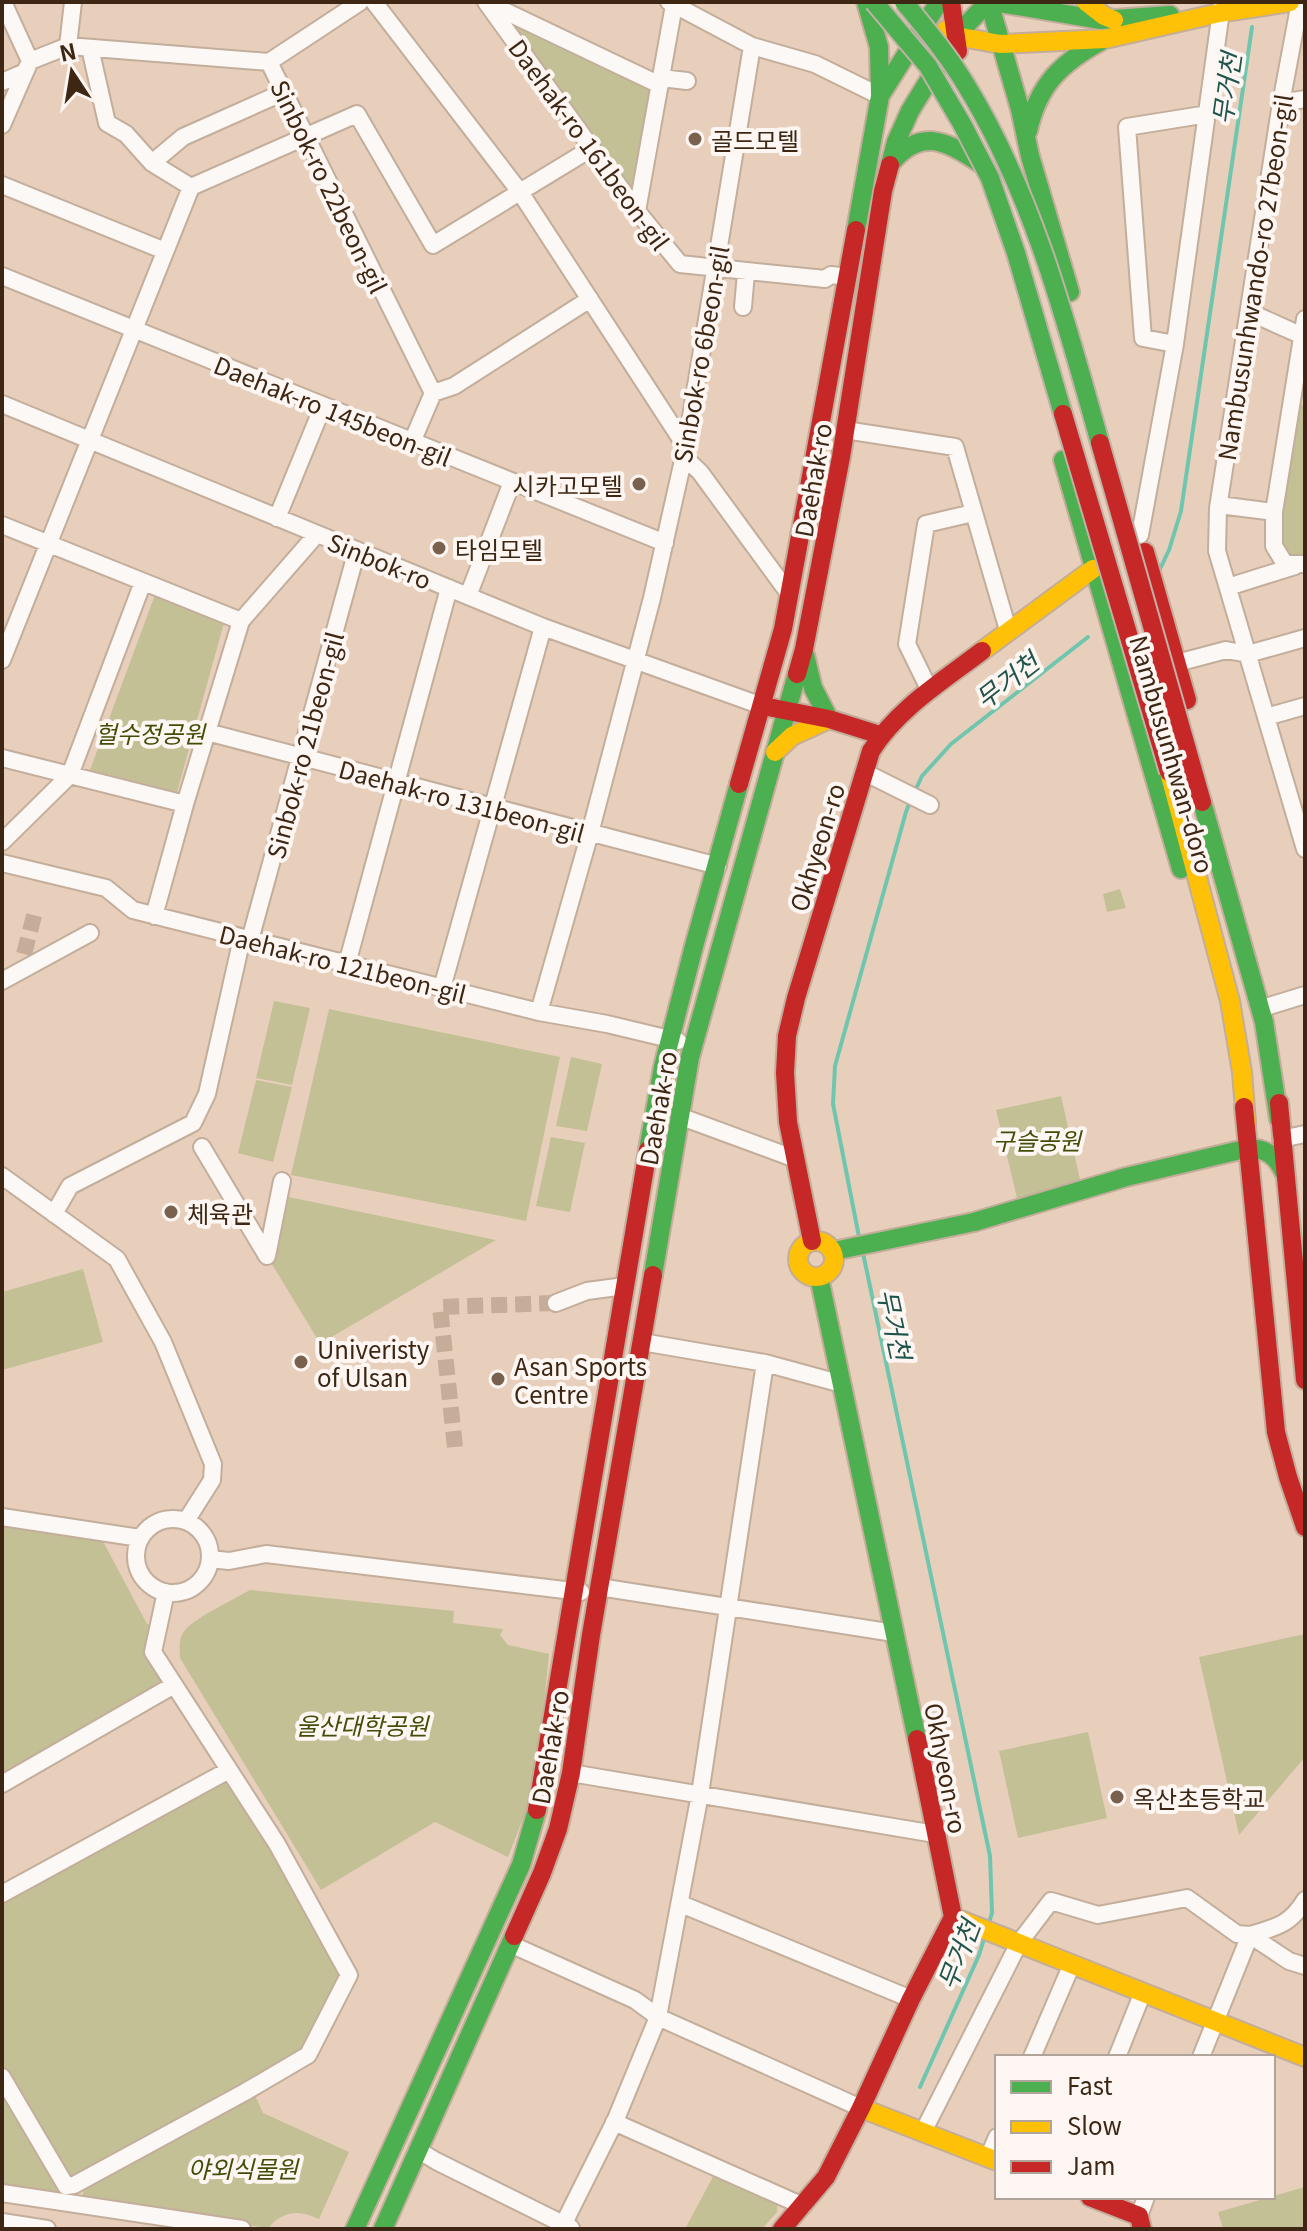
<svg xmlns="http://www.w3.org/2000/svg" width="1307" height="2231" font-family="Georgia,'Noto Sans KR',serif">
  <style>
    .green { fill: #c3c096 }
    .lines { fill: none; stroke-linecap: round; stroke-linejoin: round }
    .stream { stroke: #70c5af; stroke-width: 4 }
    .street-tunnel { stroke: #c6ad99; stroke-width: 16; stroke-dasharray: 16 8; stroke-linecap: butt }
    .street-casing { stroke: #c3ad9b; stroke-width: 20 }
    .fast-casing { stroke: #c3ad9b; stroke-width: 22 }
    .slow-casing { stroke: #c3ad9b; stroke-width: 22 }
    .jam-casing { stroke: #c3ad9b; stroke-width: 22 }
    .street { stroke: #fcf8f5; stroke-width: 16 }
    .fast { stroke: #4caf50; stroke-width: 18 }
    .slow { stroke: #ffc107; stroke-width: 18 }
    .jam { stroke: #c62828; stroke-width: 18 }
    .fast-bridge-casing { stroke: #c1b2a7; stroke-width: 22; stroke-linecap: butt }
    .jam-bridge-casing { stroke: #c1b2a7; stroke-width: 22; stroke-linecap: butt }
    .fast-bridge { stroke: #4caf50; stroke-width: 18 }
    .jam-bridge { stroke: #c62828; stroke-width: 18 }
    .poi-dot { fill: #79614e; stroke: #fdf6f2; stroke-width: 3 }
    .labels { text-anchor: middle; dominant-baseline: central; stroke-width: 8; stroke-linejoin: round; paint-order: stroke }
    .poi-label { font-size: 24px; fill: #3d2613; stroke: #fdf6f2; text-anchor: start }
    .street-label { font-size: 24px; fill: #3d2613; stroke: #fdf6f2 }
    .park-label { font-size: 24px; font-style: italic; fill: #424d07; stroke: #fdf6f2 }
    .water-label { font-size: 26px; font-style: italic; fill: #1e544a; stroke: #fdf6f2 }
  </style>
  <rect width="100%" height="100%" fill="#e8cfbb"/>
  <!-- green -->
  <path class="green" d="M486 2 660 85 637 211Z
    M1292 401 1305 406V563L1285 564 1274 512Z
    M155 595 224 623 177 792 90 770Z
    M1120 889 1126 908 1107 912 1103 894Z
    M274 1001 310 1008 292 1085 256 1078Z
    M329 1009 560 1057 526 1221 291 1175Z
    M571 1057 602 1064 587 1131 556 1126Z
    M256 1080 292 1087 273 1162 238 1153Z
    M1061 1096 1081 1184 1017 1198 996 1110Z
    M551 1137 585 1143 570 1212 536 1206Z
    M279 1195 496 1240 325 1341 318 1340 267 1256Z
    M83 1269 103 1342 2 1370V1292Z
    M2 1517 98 1532 147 1624 158 1626 153 1652 174 1685 2 1784Z
    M250 1590 454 1611 453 1623 503 1629 500 1635 508 1645 549 1654 544 1704 528 1806 508 1857 435 1822 321 1890 180 1658C180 1649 178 1641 183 1633 191 1619 235 1599 250 1590Z
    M1305 1634V1757L1239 1835 1199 1657Z
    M1088 1732 1107 1818 1018 1838 999 1751Z
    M225 1780 267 1845 344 1976 304 2052 191 2116 70 2178 2 2064V1901Z
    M2 2088 59 2191 55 2194 2 2187Z
    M255 2095 263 2113 349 2152 319 2219C298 2209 283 2211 268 2228L85 2201 82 2196 84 2190 88 2188Z
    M715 2173 777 2204V2212L762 2229H685Z
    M1305 2187V2229H1223L1218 2212Z"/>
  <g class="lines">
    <!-- stream -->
    <path class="stream" d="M1160 569 1169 550 1181 511 1252 27
      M915 791 922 776 951 744 1088 637
      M859 1237 833 1104 835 1066 906 812 911 799
      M863 1253 990 1856 992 1913 989 1923
      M920 2087 979 1955 984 1939"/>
    <!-- street-tunnel -->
    <path class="street-tunnel" d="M24 954 35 912
      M455 1447 440 1307 556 1303"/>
    <defs>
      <path id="street" d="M374 2 520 192 686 447
        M486 2 637 211 680 264 825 279 831 275 848 277
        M669 2 752 46 815 64 880 96
        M1300 2 1281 103 1218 508 1217 551 1305 849
        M488 3 660 85
        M68 46 73 2
        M90 48 107 123 126 134 152 163 191 187
        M30 61 68 46 269 62 433 393 412 442
        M269 62 360 2
        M661 78 687 81
        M2 82 25 72
        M1281 103 1305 99
        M2 125 30 61 3 2
        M152 163 183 137 284 92
        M2 185 165 251
        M637 211 674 5
        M2 276 665 543
        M743 307 746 273
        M1249 312 1305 337
        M1175 344 1143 338 1127 127 1208 114
        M433 393 454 386 590 299
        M2 404 543 627 762 706
        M845 430 955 447 1008 630
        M684 457 700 472 790 595
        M1219 505 1274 512
        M277 518 323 406
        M2 525 241 621
        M1140 535 1175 344 1222 4
        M1303 564H1285L1274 546V512L1305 319
        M1228 587 1295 566
        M468 596 512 482
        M2 660 191 187 357 114 433 245 592 148
        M1177 663 1226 650 1248 654 1305 638
        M930 691 907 644 926 524 973 513
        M1266 717 1305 706
        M207 732 718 866
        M2 758 185 804
        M864 772 930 805
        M2 842 70 775 143 582
        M2 863 106 888 133 910 539 1012 607 1024 678 1041
        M154 916 185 804 241 621 317 534
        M250 940 357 550
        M347 964 449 588
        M2 981 90 933
        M442 988 543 627
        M1269 1006 1305 995
        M539 1012 590 833 652 598 686 447 752 46
        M679 1116 793 1158
        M1281 1139 1305 1134
        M202 1147 267 1256
        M2 1176 117 1259 163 1342 213 1464 212 1480 186 1521
        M54 1214 70 1186 193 1123 207 1094 242 938
        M267 1256 282 1181
        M556 1303 587 1291 625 1286
        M642 1342 765 1363 842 1384
        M2 1517 140 1538
        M136 1556a37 37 0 1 1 74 0a37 37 0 1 1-74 0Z
        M210 1559 229 1561 266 1554 581 1592
        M599 1587 894 1633
        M571 1773 935 1834
        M2 1784 174 1685
        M2 1894 229 1770
        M681 1904 911 1999
        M1250 1935C1276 1927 1290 1925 1305 1900
        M510 1944 635 2000 658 2017 861 2108
        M1032 2057 1072 1964
        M1117 2057 1143 1992
        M1201 2057 1250 1935
        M2 2077 66 2186 74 2185 245 2092 308 2055 349 1975 277 1844 153 1652 166 1592
        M614 2122 803 2206
        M923 2132 1019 1943 1051 1901 1098 1915 1187 1898 1237 1934 1250 1935 1289 1961 1305 1966
        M418 2150 436 2161 571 2228
        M988 2158 997 2137
        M2 2193 242 2229
        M1139 2216 1146 2197
        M2 2222 47 2229
        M561 2229 616 2119 658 2017 700 1794 765 1363"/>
      <path id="fast" d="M866 2 879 47 880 94
        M989 2 1020 109 1030 156 1070 292
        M994 2 1101 20 1170 15
        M1028 131C1038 85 1061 63 1101 41
        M891 163C920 128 945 140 978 162
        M890 165 896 142 910 111 956 36 988 2
        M856 230 880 96 939 2
        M1063 460 1181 869
        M805 655 813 688 829 719
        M1202 802 1264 1022 1279 1119
        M648 1150 663 1067 694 946 739 784
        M834 1251 974 1222 1126 1177 1249 1148C1267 1149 1276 1156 1284 1172
        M653 1275 690 1057 797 674
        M819 1277 917 1739
        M355 2229 521 1865 537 1810
        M383 2229 514 1936"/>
      <path id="slow" d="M1086 2 1104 16 1114 20
        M946 30 956 36 1000 44 1105 39 1219 13 1290 2
        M982 651 1093 569
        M775 752 792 736 829 719
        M1169 772 1230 1001 1242 1072 1246 1122
        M798 1259a18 18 0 1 1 36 0a18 18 0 1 1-36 0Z
        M953 1917 1305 2057
        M861 2108 997 2161"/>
      <path id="jam" d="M951 2 958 51
        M1145 552 1187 700
        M797 674 804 649 841 457 883 191 890 165
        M768 707 829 719 880 735
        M739 784 783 629 856 230
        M1279 1103 1305 1380
        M1244 1107 1276 1432 1288 1477 1305 1527
        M812 1241 788 1122 785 1073 787 1036 796 998 871 751C897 709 944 680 982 651
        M537 1810 648 1150
        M514 1936 542 1873 558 1829 571 1773 591 1635 653 1275
        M1090 2197 1139 2216 1142 2229
        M782 2229 826 2177 861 2108 911 1999 953 1917 917 1739"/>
    </defs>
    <!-- street casing -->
    <use href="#street" class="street-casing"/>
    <!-- fast casing -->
    <use href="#fast" class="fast-casing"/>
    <!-- slow casing -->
    <use href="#slow" class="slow-casing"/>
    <!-- jam casing -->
    <use href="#jam" class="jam-casing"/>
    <!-- street -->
    <use href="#street" class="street"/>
    <!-- fast -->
    <use href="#fast" class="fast"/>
    <!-- slow -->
    <use href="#slow" class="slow"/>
    <!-- jam -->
    <use href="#jam" class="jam"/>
    <defs>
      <path id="fast-bridge" d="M874 2 928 66 962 124 990 178 1016 253 1063 414
        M904 2C926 29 948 55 966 85 1033 194 1066 321 1100 443"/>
      <path id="jam-bridge" d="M1063 414 1169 772
        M1100 443 1202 802"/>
    </defs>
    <!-- fast-bridge casing -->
    <use href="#fast-bridge" class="fast-bridge-casing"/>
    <!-- jam-bridge casing -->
    <use href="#jam-bridge" class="jam-bridge-casing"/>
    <!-- fast-bridge -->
    <use href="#fast-bridge" class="fast-bridge"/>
    <!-- jam-bridge -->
    <use href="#jam-bridge" class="jam-bridge"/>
  </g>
  <!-- markers -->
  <g class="poi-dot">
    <circle cx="695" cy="139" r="8"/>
    <circle cx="639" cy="484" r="8"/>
    <circle cx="439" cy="548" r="8"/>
    <circle cx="171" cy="1212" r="8"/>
    <circle cx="301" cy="1362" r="8"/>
    <circle cx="498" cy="1379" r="8"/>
    <circle cx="1117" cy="1797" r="8"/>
  </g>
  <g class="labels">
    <!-- poi labels -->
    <g class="poi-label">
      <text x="711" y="139">골드모텔</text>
      <text x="623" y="484" text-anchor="end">시카고모텔</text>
      <text x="455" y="548">타임모텔</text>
      <text x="187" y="1212">체육관</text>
      <text x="317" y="1348">Univeristy<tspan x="317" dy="28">of Ulsan</tspan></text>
      <text x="514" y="1365">Asan Sports<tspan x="514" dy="28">Centre</tspan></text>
      <text x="1133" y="1797">옥산초등학교</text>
    </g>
    <!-- street labels -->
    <g class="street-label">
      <text transform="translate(590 144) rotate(54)">Daehak-ro 161beon-gil</text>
      <text transform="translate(330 186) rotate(64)">Sinbok-ro 22beon-gil</text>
      <text transform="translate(1254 277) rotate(-81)">Nambusunhwando-ro 27beon-gil</text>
      <text transform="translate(700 354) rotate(-80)">Sinbok-ro 6beon-gil</text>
      <text transform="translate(333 410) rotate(22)">Daehak-ro 145beon-gil</text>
      <text transform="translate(812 480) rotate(-80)">Daehak-ro</text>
      <text transform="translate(380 560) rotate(22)">Sinbok-ro</text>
      <text transform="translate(304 745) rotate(-75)">Sinbok-ro 21beon-gil</text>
      <text transform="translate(1173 754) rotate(74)">Nambusunhwan-doro</text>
      <text transform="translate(462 800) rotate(15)">Daehak-ro 131beon-gil</text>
      <text transform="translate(816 847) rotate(-73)">Okhyeon-ro</text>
      <text transform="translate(343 963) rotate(14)">Daehak-ro 121beon-gil</text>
      <text transform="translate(657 1108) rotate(-80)">Daehak-ro</text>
      <text transform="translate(549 1747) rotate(-80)">Daehak-ro</text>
      <text transform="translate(947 1768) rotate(79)">Okhyeon-ro</text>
    </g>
    <!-- park labels -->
    <g class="park-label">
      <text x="150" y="732">헐수정공원</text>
      <text x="1037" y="1139">구슬공원</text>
      <text x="362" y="1724">울산대학공원</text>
      <text x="243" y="2167">야외식물원</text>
    </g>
    <!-- water labels -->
    <g class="water-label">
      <text transform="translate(1225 88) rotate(-82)">무거천</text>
      <text transform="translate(1006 679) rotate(-38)">무거천</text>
      <text transform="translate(896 1324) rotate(78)">무거천</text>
      <text transform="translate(957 1954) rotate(-69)">무거천</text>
    </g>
  </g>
  <!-- border -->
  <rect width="1307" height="2231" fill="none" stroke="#3d2613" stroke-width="8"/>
  <!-- legend -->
  <rect x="995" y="2055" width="280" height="144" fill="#fdf6f2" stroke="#b0a399" stroke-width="2"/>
  <rect x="1011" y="2081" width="40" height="12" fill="#4caf50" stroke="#b0a399" stroke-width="2"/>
  <text x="1067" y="2095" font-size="24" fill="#3d2613">Fast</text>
  <rect x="1011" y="2121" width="40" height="12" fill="#ffc107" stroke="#b0a399" stroke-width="2"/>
  <text x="1067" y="2135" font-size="24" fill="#3d2613">Slow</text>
  <rect x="1011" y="2161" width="40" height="12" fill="#c62828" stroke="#b0a399" stroke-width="2"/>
  <text x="1067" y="2175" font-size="24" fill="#3d2613">Jam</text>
  <!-- north arrow -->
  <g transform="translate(72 72) rotate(348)" stroke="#fdf6f2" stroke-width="6" paint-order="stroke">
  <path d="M0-6L14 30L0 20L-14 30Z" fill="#3d2613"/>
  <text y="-12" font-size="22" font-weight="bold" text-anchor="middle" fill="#3d2613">N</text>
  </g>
</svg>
